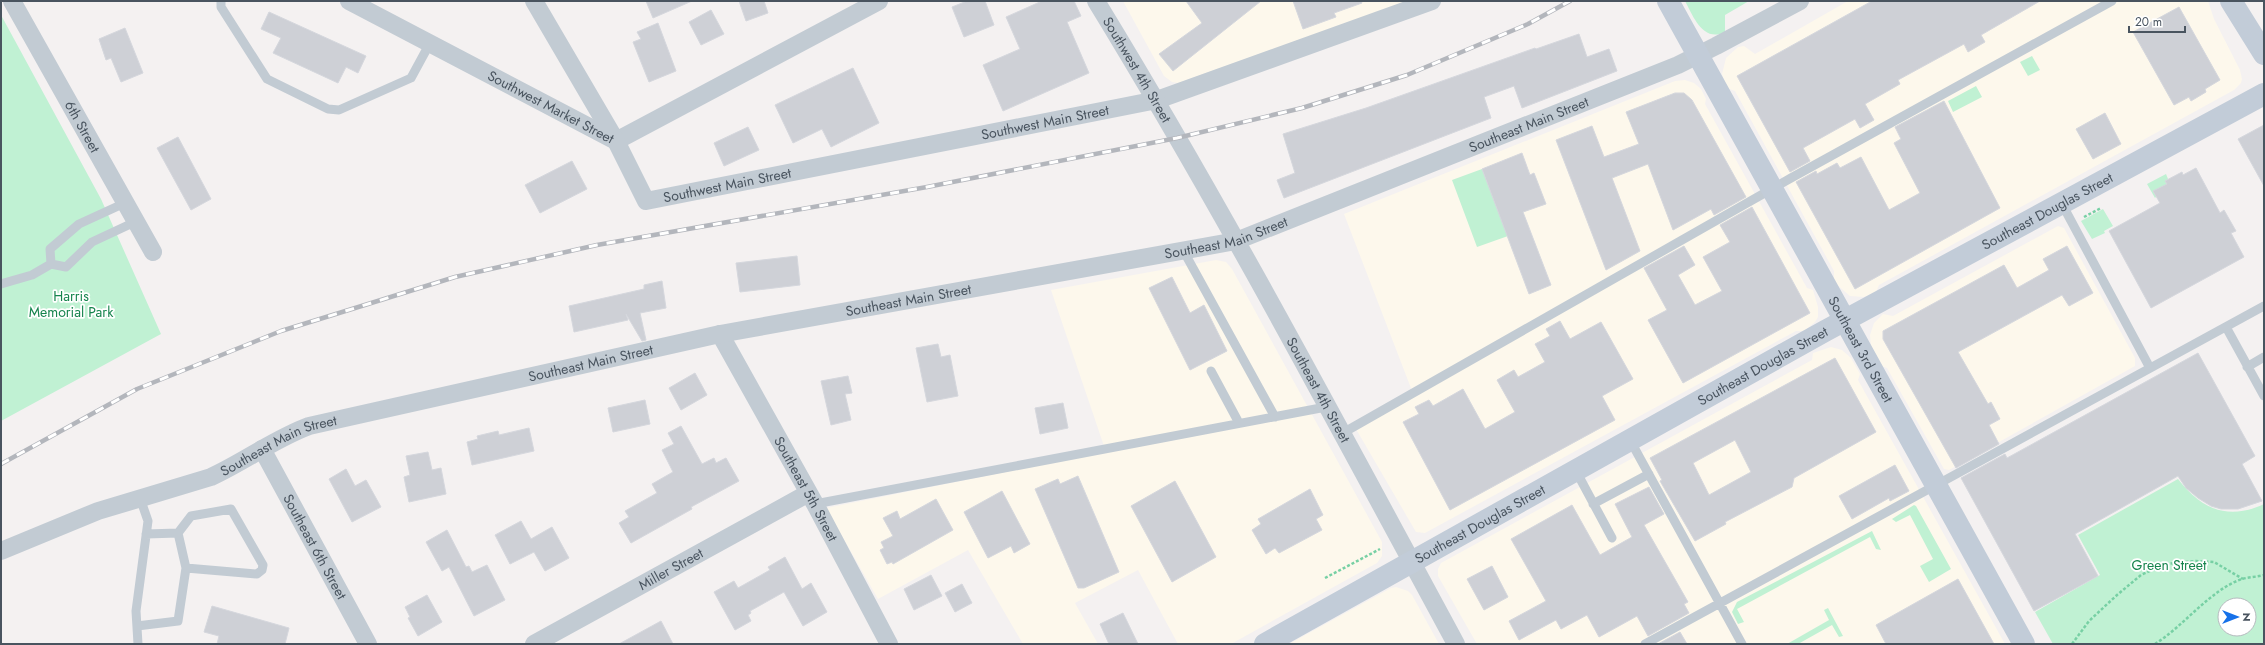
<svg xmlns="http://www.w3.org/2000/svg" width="2265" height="645" font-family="Jost,sans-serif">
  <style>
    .commercial { fill: #fdf8ec }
    .green { fill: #c0f1d3; fill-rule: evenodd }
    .building { fill: #ced0d6; stroke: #d5d7dd; fill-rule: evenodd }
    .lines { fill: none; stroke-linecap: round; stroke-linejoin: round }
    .path { stroke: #77d0a4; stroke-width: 2.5; stroke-dasharray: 3 2; stroke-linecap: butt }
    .lane { stroke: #c2cbd3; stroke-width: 9 }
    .street { stroke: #c2cbd3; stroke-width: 18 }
    .secondary { stroke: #c2ccd8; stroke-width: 22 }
    .rail-casing { stroke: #b3b6bc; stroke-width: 4.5 }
    .rail { stroke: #fff; stroke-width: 3; stroke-dasharray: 9; stroke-linecap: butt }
    .labels { text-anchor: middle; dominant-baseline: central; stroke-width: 3.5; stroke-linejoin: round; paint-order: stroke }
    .street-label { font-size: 14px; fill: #49545f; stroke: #fff }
    .park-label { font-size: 14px; fill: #16844d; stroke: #fff }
  </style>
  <rect width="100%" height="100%" fill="#f4f1f1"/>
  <!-- commercial -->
  <path class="commercial" d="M1123 1H1408L1178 83 1172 82 1164 76Z
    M1848 1H2208L2214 19 2240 70 2242 79 2241 83 2234 90 1879 285 1876 292 1864 297 1850 296 1834 282V271L1735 91 1727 88 1722 74 1726 58 1738 47 1744 46 1755 54Z
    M1685 80 1694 83 1701 89 1706 99 1705 104 1807 288 1813 290 1818 307V317L1815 322 1804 331H1796L1425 533 1416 532 1356 429 1414 396 1344 214 1675 81Z
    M2058 226 2064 228 2135 358V366L1949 470 1944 469 1887 368 1881 366 1871 347 1870 335 1874 323 1883 314 1893 316Z
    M1216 260 1226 262 1232 269 1382 542V556L1377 563 1231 644H1178L1138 570 1075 603 1098 644H1023L968 550 878 599 826 508 1106 452 1051 290Z
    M1831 347 1842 350 1851 358 1860 374 1858 380 2005 644H1477L1438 576V569L1441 563 1812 360 1813 353Z
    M1396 587 1408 591 1412 595 1439 644H1289L1391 588Z"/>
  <!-- green -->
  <path class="green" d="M1685 1H1749L1725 15V32C1703 43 1693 16 1685 1Z
    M1 15 101 199 161 334 1 421Z
    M2032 56 2040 70 2028 76 2020 62Z
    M1976 86 1982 97 1953 112 1948 101Z
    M1482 169 1508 236 1477 247 1452 180Z
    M2166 174 2168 179 2165 181 2167 184 2155 198 2147 184Z
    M2103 209 2113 226 2104 231 2105 233 2092 239 2081 221Z
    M2178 479C2201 509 2228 521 2264 504V644H2053L2035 612 2100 575 2078 535ZM2225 605H2249V629H2225Z
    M1914 505 1916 506 1951 569 1929 582 1920 566 1933 559 1910 515 1896 522 1892 519Z
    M1872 531 1881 550 1876 549 1870 537 1737 609 1744 622 1738 624 1732 612 1737 602Z
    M1828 608 1843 636 1839 637 1832 625 1798 644H1787L1829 620 1824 610Z"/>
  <!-- building -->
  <path class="building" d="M646 1H692L653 18Z
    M739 1H764L768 13 746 21Z
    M967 1H985L994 25 964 37 952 7Z
    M1042 1H1074L1081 16 1067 22 1089 73 1003 111 983 65 1020 49 1006 17Z
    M1186 1H1261L1173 71 1159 54 1202 23Z
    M1293 1H1361L1362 3 1334 13 1336 17 1303 29Z
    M1872 1H2040L1981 35 1985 42 1968 52 1964 44 1898 80 1900 84 1865 104 1874 120 1860 128 1855 119 1803 148 1810 161 1790 172 1737 76Z
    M2179 7 2220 80 2205 89 2206 92 2191 101 2189 97 2174 105 2133 32Z
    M711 10 724 34 701 45 689 22Z
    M269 12 366 56 358 73 346 67 338 83 273 53 281 38 261 29Z
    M658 23 676 71 649 82 633 42 641 39 637 32Z
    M125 28 143 73 121 82 111 58 106 60 99 39Z
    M1579 34 1587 57 1609 49 1617 71 1522 108 1514 86 1484 97 1491 118 1284 198 1277 180 1295 173 1283 134 1366 108 1535 48 1536 49Z
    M853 68 879 123 831 147 822 129 793 143 775 105Z
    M1675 93H1684L1692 100 1746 197 1714 215 1711 209 1673 230 1648 164 1612 178 1640 251 1606 270 1556 140 1592 126 1604 157 1639 144 1626 112Z
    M1944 101 2000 208 1855 289 1796 182 1816 171 1817 174 1837 163 1840 168 1861 157 1889 210 1920 193 1894 143 1901 139 1895 127Z
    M2105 113 2121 144 2093 159 2076 129Z
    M2264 125V186L2238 139Z
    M748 127 759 150 724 166 714 143Z
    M178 137 211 199 191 210 157 148Z
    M1522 153 1530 175 1534 173 1546 204 1523 212 1551 285 1529 294 1482 169Z
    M572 161 587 189 540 213 525 185Z
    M2196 168 2220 213 2224 210 2236 231 2231 233 2244 257 2151 308 2109 231 2160 203 2153 191 2167 184 2165 181 2182 172 2183 175Z
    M1752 207 1810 313 1683 383 1648 320 1667 310 1644 268 1684 246 1695 265 1678 275 1695 305 1722 291 1703 257 1730 242 1720 225Z
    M2067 246 2093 293 2069 306 2062 295 1958 352 1988 404 1991 402 2000 419 1989 425 1999 444 1956 468 1883 339V331L2004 265 2017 288 2049 270 2043 259Z
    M797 256 800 285 740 292 736 263Z
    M1172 277 1190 313 1204 305 1227 351 1190 370 1149 288Z
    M662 281 666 308 640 313 646 340 642 341 626 314 628 320 574 332 569 306 644 289V285Z
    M1560 321 1570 339 1601 322 1633 379 1602 396 1615 420 1450 510 1403 422 1419 414 1415 407 1429 400 1433 406 1463 389 1485 429 1515 412 1497 380 1514 370 1518 377 1545 362 1535 344 1550 336 1546 329Z
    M938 344 941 357 950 355 958 396 927 402 916 348Z
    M2198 353 2255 456 2242 464 2262 501 2238 509H2221L2211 506 2198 498 2186 488 2178 476 2075 534 2098 576 2034 611 1961 478 2005 454 2007 458Z
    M1835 358 1876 432 1794 478 1792 487 1725 522 1726 524 1695 541 1660 481 1662 480 1650 458ZM1735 440 1751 472 1709 495 1693 463Z
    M695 373 707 395 681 410 669 388Z
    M848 376 852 393 845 394 851 420 831 425 821 381Z
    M645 400 650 424 613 432 608 408Z
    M1063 403 1068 428 1040 434 1035 408Z
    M681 426 702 464 714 458 716 463 726 458 739 481 691 507 692 509 631 543 619 523 629 517 625 511 657 493 652 484 673 472 662 450 674 444 668 433Z
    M529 428 534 451 472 465 467 442 478 439 477 436 498 431 499 435Z
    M428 452 432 470 441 468 446 494 409 502 404 477 410 475 406 456Z
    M1895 465 1909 491 1890 501 1889 498 1852 519 1839 496Z
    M346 469 355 486 366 480 381 507 352 522 329 479Z
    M1078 476 1119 572 1084 588H1078L1035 489 1058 479 1060 484Z
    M1175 481 1216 557 1172 582 1131 506Z
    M1649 487 1664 514 1644 525 1688 602 1684 604 1689 613 1648 636 1637 616 1599 637 1587 615 1561 629 1556 620 1519 640 1509 621 1546 601 1511 539 1572 505 1600 555 1632 537 1615 504Z
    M1310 489 1323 515 1316 519 1322 530 1279 553 1275 548 1266 554 1252 530 1261 524 1258 519Z
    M1002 491 1030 544 1014 553 1011 546 988 558 964 512Z
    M936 499 953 530 893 564 892 562 887 564 880 550 884 548 881 542 893 536 883 518 897 511 900 519Z
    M521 521 531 539 552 527 569 558 545 571 534 552 510 564 495 535Z
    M447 530 466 567 469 566 472 572 487 565 505 600 474 616 449 567 442 571 426 542Z
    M785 557 802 589 811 583 827 612 803 626 784 592 750 611 751 613 748 615 751 621 735 630 714 592 734 581 738 588 770 570 768 567Z
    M1492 566 1508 597 1484 610 1467 579Z
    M931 575 942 596 914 610 904 589Z
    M1958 579 1994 644H1886L1876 625Z
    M962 584 972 603 955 612 945 593Z
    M427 595 442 622 418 636 408 618 410 617 405 607Z
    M212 606 289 628 285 644H217L219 636 204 632Z
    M1123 613 1138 644H1109L1100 624Z
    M661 621 673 644H619Z
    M1680 632 1687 644H1658Z"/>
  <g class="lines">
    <!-- path -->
    <path class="path" d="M2084 217 2101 208
      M1325 578 1380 549
      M2072 644 2089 621 2117 595 2141 575 2165 564 2196 561 2214 562 2243 579
      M2155 644C2185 625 2210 590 2242 579 2249 577 2257 577 2264 575"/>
    <!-- lane -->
    <path class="lane" d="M221 1V7L267 79 328 109 339 110 411 78 430 43
      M2062 204 2150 368
      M1183 250 1275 417
      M51 264 50 249 79 224 127 202
      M1 284 32 275 51 264 66 267 92 242 137 221
      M2226 327 2264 396
      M2247 367 2264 357
      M1211 371 1239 423
      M1341 434 1791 178 2112 1
      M1630 440 1742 644
      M1576 471 1612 538
      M815 504 1326 407
      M1593 504 1649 474
      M178 533 191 516 231 509 263 565 262 570 257 574 186 568
      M137 626 178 621 186 568 178 533 146 534
      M138 644 136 611 148 521 140 498
      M1645 644 2264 306"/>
    <!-- street -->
    <g class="street">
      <path id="s1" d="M12 1 153 252"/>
      <path id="s2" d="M349 1 616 141 879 1"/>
      <path id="s3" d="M534 1 616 141 646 201 1157 100 1432 1"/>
      <path id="s4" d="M1096 1C1224 210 1339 428 1456 644"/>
      <path id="s5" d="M720 334 815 504 889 644"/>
      <path id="s6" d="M262 449 368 644"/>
      <path id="s7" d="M1 551 98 511 211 477C244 462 274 439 309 426L720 334 1236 241 1678 65 1716 46 1800 1"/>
      <path id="s8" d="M534 644 807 494"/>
    </g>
    <!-- secondary -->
    <g class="secondary">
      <path id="s9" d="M1668 1 2024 644"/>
      <path d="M2231 1 2264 54"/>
      <path id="s10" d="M1265 644 1825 331 2264 94"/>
    </g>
    <defs>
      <path id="rail" d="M1 464 137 389 281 331 455 277 597 245 927 187 1177 138 1302 108 1407 75 1528 24 1570 1"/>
    </defs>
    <!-- rail casing -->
    <use href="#rail" class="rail-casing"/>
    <!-- rail -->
    <use href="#rail" class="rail"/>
  </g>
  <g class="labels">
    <!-- street labels -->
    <g class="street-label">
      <text stroke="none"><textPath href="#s4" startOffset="80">Southwest 4th Street</textPath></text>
      <text stroke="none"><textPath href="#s2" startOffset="228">Southwest Market Street</textPath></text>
      <text stroke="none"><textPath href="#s3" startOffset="636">Southwest Main Street</textPath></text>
      <text stroke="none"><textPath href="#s7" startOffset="1594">Southeast Main Street</textPath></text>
      <text stroke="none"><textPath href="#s1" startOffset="144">6th Street</textPath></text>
      <text stroke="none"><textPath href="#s3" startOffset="312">Southwest Main Street</textPath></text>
      <text stroke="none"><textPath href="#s10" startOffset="894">Southeast Douglas Street</textPath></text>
      <text stroke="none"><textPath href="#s7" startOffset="1270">Southeast Main Street</textPath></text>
      <text stroke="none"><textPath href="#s7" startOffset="946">Southeast Main Street</textPath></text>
      <text stroke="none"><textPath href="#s9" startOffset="398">Southeast 3rd Street</textPath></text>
      <text stroke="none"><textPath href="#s7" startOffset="622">Southeast Main Street</textPath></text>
      <text stroke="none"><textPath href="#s10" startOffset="570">Southeast Douglas Street</textPath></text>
      <text stroke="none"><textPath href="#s4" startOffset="448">Southeast 4th Street</textPath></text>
      <text stroke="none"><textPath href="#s7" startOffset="298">Southeast Main Street</textPath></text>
      <text stroke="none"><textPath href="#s5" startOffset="177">Southeast 5th Street</textPath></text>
      <text stroke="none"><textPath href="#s10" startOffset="246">Southeast Douglas Street</textPath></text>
      <text stroke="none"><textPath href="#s6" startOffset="111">Southeast 6th Street</textPath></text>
      <text stroke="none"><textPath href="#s8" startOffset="156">Miller Street</textPath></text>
    </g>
    <!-- park labels -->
    <g class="park-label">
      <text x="71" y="296">Harris<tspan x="71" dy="16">Memorial Park</tspan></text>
      <text x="2169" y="565">Green Street</text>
    </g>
  </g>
  <!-- border -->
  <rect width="2265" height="645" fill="none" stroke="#49545f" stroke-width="4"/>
  <!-- north arrow -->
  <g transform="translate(2237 617) rotate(90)"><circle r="19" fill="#ffffff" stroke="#b6bbbf"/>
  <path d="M0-3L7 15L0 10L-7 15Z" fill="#1671e9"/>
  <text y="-6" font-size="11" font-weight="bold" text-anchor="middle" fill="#49545f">N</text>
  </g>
  <!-- scale -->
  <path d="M2129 26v6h56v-6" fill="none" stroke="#49545f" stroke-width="2"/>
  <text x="2135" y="26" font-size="12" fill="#49545f" stroke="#ffffff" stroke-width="3" paint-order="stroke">20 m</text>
</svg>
